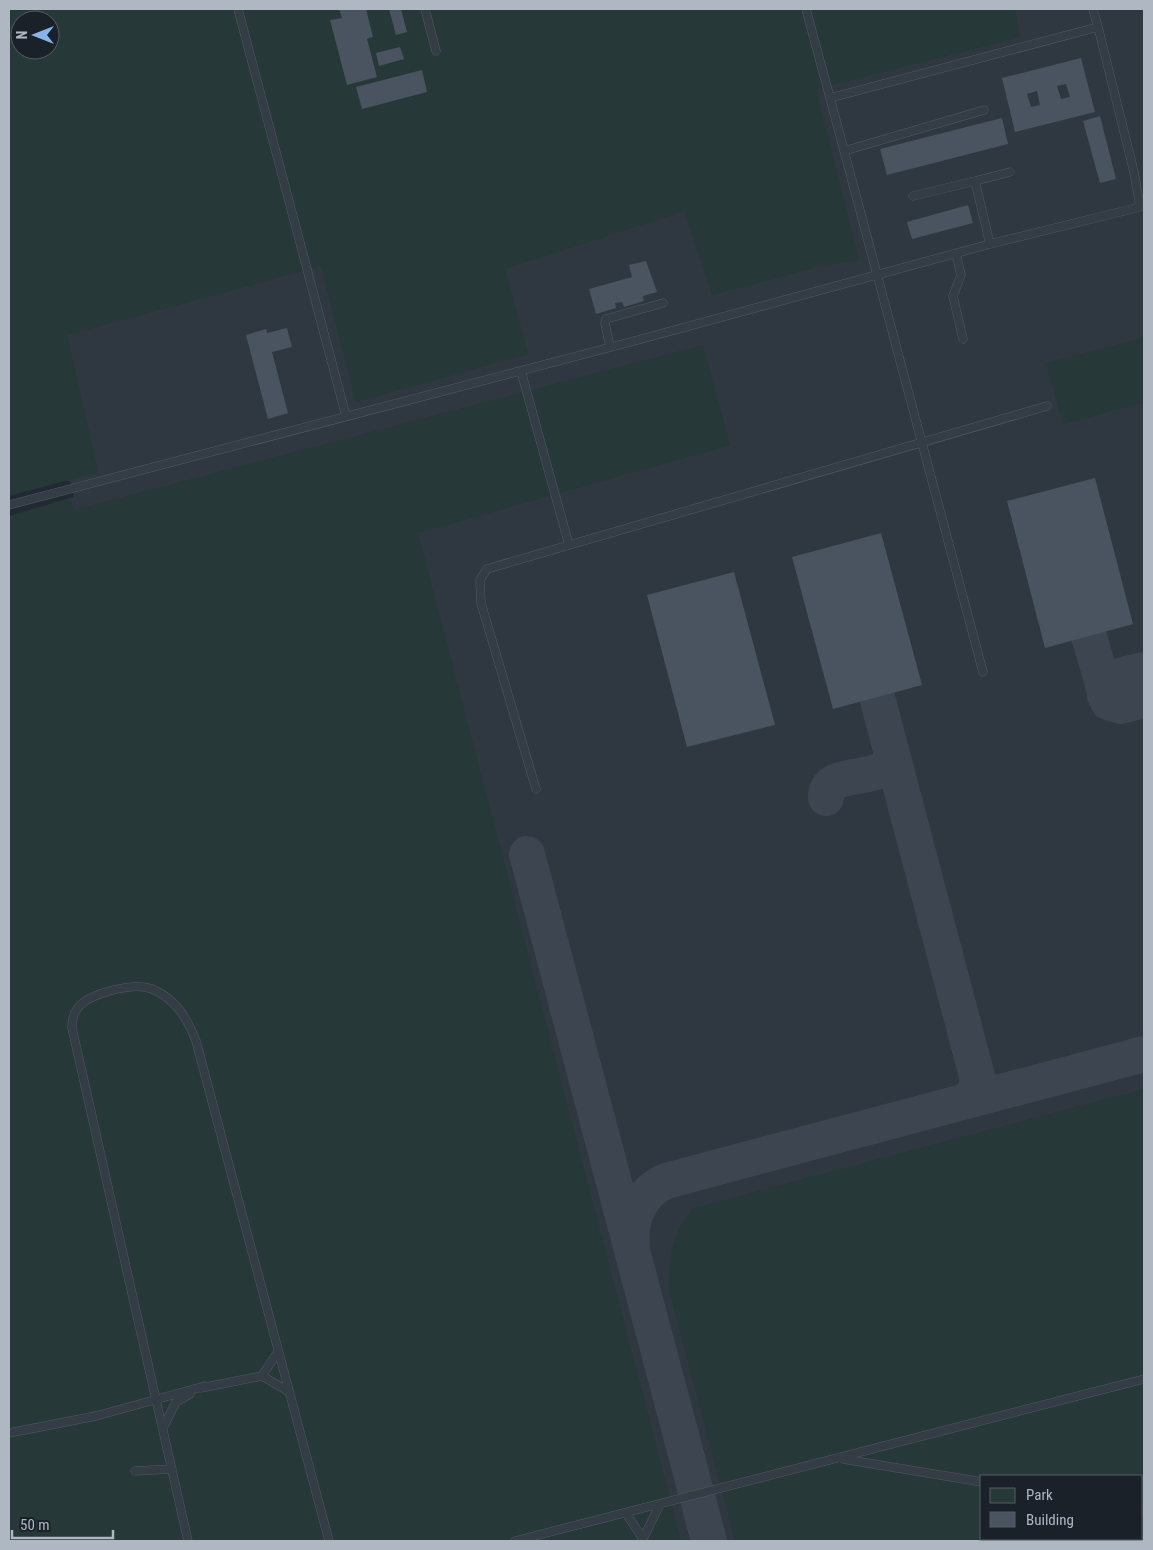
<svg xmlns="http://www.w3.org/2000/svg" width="1153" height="1550" font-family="'Roboto Condensed',sans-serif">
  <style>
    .airport { fill: #2f3741; fill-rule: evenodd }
    .green { fill: #263837; fill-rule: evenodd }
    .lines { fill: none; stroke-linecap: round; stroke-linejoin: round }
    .taxiway { stroke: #3c4550; stroke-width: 36 }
    .building { fill: #4a5460; fill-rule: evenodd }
    .service-casing { stroke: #525a63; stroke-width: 9 }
    .service { stroke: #343c45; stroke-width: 8 }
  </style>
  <rect width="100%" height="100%" fill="#212a34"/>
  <!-- airport -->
  <path class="airport" d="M9 9H1144V1541H9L81 540 70 498 74 497 70 481H66ZM20 20H50V50H20ZM982 1476H1142V1539H982Z"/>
  <!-- green -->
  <path class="green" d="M9 9H1015L1020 37 816 89 859 260 821 266 712 295 684 211 505 269 528 354 356 402 321 266 67 335 98 472 9 496ZM20 20H50V50H20Z
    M1144 338V402L1063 424 1046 363Z
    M703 345 730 445 418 533 681 1541H9V516L70 498 74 510Z
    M1144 1089V1541H735L669 1289C669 1255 671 1235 694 1208ZM982 1476H1142V1539H982Z"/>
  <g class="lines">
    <!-- taxiway -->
    <path class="taxiway" d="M1089 636 1108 702 1120 706 1144 700
      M1105 696C1103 675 1129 674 1144 670
      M877 697 978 1080 974 1095 963 1102
      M826 798C825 764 893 788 891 753
      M527 854 709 1541
      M632 1245C629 1218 641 1192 666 1181L1144 1054"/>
  </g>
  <!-- building -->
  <path class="building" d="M339 9H366L373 37 367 39 377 77 347 85 330 20 342 18Z
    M389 9H401L407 32 396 35Z
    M400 47 404 59 379 66 376 53Z
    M1081 58 1095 112 1015 132 1002 78ZM1066 84 1070 97 1061 99 1057 86ZM1037 91 1040 105 1031 107 1027 94Z
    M422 70 427 92 362 109 356 87Z
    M1100 116 1116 179 1100 183 1083 121Z
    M1002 118 1008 144 887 175 880 149Z
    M968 205 973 223 912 239 907 222Z
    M646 261 657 292 643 296 644 301 624 307 622 302 615 303 616 308 596 314 589 289 632 277 629 265Z
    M287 328 292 347 272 352 288 413 268 419 246 335 266 329 267 333Z
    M1095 478 1133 624 1045 648 1007 501Z
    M881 533 922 685 833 709 792 557Z
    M734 572 775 725 687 747 647 595Z"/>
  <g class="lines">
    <defs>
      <path id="service" d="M238 9 346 416
        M425 9 436 51
        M806 9 830 98
        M844 151 984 110
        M975 181 1010 172
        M913 196 975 181 990 244
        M956 254 961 275 953 296 963 339
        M610 347 605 323 606 319 663 303
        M521 371 569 545
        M9 505 638 340 990 244 1140 207 1134 172 1098 27
        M983 672 830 98 1098 27 1093 9
        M536 789 481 603 480 580 487 569 1047 406
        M262 1376 277 1353
        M201 1388 262 1376 288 1391
        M163 1428 176 1402 190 1394
        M9 1433 96 1416 205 1386
        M843 1459 982 1482
        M135 1471 172 1469
        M1142 1510 1144 1511
        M626 1513 643 1539
        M188 1541 72 1028C72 1021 73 1015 77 1009 88 993 134 982 152 989 176 999 187 1018 196 1041L329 1541
        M515 1541 1144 1379
        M642 1541 660 1504"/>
    </defs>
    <!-- service casing -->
    <use href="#service" class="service-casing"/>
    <!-- service -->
    <use href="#service" class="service"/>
  </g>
  <!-- border -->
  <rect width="1153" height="1550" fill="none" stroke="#afb7c2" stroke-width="20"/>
  <!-- legend -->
  <rect x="980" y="1475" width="162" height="65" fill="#1a2129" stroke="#565d66"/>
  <rect x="990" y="1488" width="25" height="15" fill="#263837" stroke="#565d66"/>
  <text x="1026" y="1500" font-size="15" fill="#afb7c2">Park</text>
  <rect x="990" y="1512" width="25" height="15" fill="#4a5460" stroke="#565d66"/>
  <text x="1026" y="1525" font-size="15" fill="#afb7c2">Building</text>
  <!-- north arrow -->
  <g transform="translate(35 35) rotate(270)"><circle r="24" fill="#1a2129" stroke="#565d66"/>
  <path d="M0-4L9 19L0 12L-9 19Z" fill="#89b3ed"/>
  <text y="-8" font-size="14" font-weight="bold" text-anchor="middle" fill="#afb7c2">N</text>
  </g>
  <!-- scale -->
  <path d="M12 1530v8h101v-8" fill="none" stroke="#afb7c2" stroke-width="2.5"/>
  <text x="20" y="1530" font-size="15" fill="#afb7c2" stroke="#1a2129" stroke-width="4" paint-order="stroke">50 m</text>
</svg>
